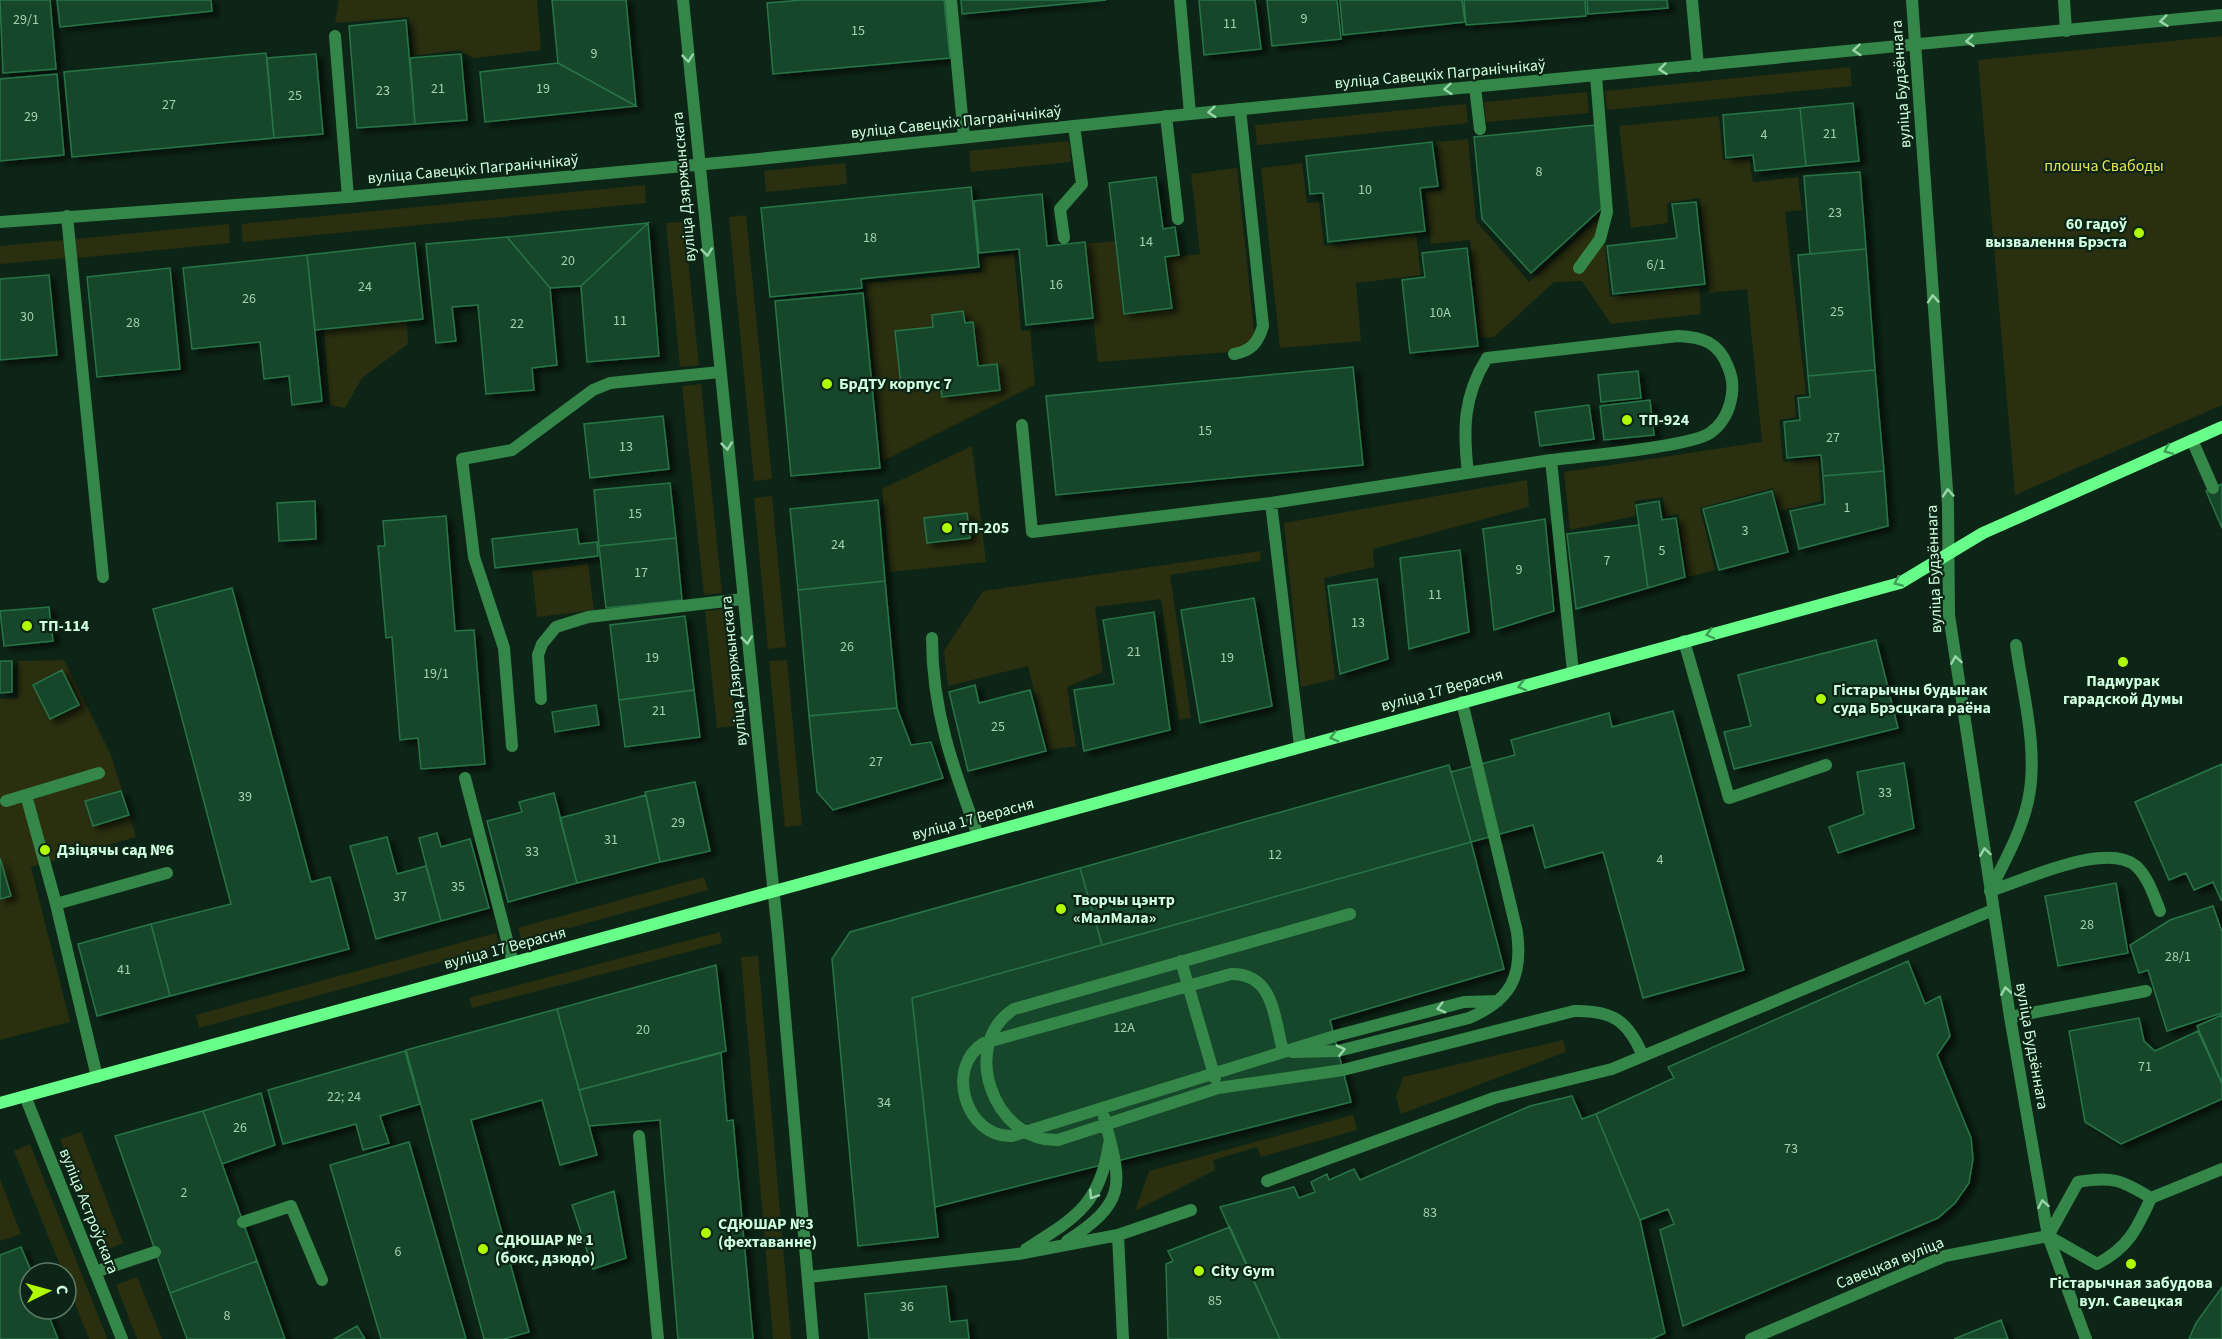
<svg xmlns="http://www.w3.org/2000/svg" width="2222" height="1339" font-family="'Source Sans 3',sans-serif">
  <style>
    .green { fill: #2a2f0f }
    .building { fill: #18472b; stroke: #287447; stroke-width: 1.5; filter: url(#shadow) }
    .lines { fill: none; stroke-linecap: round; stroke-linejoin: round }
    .lane { stroke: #358749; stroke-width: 12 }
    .street { stroke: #358749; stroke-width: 12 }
    .secondary { stroke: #67ff8a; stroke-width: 12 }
    .oneway { stroke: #9ad5aa }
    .oneway2 { stroke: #3e9d56 }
    .poi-dot { fill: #affb00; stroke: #0d2516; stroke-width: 2 }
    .labels { text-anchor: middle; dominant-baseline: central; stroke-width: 4.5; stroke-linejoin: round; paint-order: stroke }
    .number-label { font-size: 14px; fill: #a2d1b2 }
    .street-label { font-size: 16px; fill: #d0ffdf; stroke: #0d2516 }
    .park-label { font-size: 16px; fill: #e7e154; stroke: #0d2516 }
    .poi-label { font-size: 16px; font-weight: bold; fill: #d0ffdf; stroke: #0d2516; text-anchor: start }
  </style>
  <defs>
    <filter id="shadow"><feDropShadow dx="6" dy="4" stdDeviation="3" flood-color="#0009"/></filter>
  </defs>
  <rect width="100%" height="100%" fill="#0d2516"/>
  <!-- green -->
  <path class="green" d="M339 0H537L541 50 473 58 459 50 413 56 409 17 335 23Z
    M2222 36V405L2015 495 1978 60Z
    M1850 67 1852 86 1607 110 1605 91Z
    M1587 92 1589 113 1486 122 1484 102Z
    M1466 104 1468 123 1257 145 1255 125Z
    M1719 116 1723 160 1749 159 1753 182 1798 177 1802 210 1785 212 1806 394 1794 395 1796 417 1779 420 1783 462 1818 458 1821 501 1780 511 1773 488 1700 508 1715 570 1688 577 1678 514 1665 516 1663 497 1635 501V516L1570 530 1564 472 1762 442 1747 289 1709 293 1700 198 1667 203 1668 223 1631 228 1619 126Z
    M1468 139 1476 221 1529 282 1602 215 1610 297 1699 287 1701 314 1611 324 1582 281 1554 282 1494 337 1481 338 1470 240 1431 244 1425 192 1442 190 1437 142Z
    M1069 141 1071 162 971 172 969 151Z
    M845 163 847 184 766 192 764 171Z
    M1302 163 1307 203 1319 202 1324 246 1416 235 1421 275 1356 283 1361 341 1280 348 1261 168Z
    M1237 168 1256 350 1098 362 1085 244 1115 241 1123 314 1173 309 1167 258 1200 254 1191 174Z
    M645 185 646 203 243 242 241 224Z
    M746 215 772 479 754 481 729 217Z
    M684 222 699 365 680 367 666 223Z
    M229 224 230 243 77 258 75 239Z
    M64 240 66 258 0 264V246Z
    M1014 254 1021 331 1030 330 1035 385 883 461 866 283 982 272 981 257Z
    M407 320 408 344 362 378 345 408 330 405 324 330Z
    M701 384 722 593 704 595 682 386Z
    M972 446 986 562 890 572 882 489Z
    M1527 480 1529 507 1373 549 1374 567 1324 578 1335 679 1301 687 1284 523Z
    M772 496 786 647 768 649 754 498Z
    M1261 551 1260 561 1170 575 1191 718 1179 720 1161 599 1095 607 1103 672 1067 687 1076 746 1049 750 1028 666 948 686 944 651 983 591Z
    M588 564 594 610 537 617 532 571Z
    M723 609 736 726 717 728 705 611Z
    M64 660 111 755 136 837 31 867 70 1022 0 1040V699L18 698V661Z
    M787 660 802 825 785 827 769 661Z
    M704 877 708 890 522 941 518 928Z
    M720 932 722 943 472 1008 469 998Z
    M496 933 499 946 199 1028 196 1015Z
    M758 956 791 1339H773L741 957Z
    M1563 1040 1566 1052 1401 1114 1396 1097 1403 1077Z
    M1353 1115 1357 1130 1261 1157 1257 1147 1213 1160 1215 1170 1135 1211 1149 1171Z
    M81 1132 123 1243 102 1252 60 1139Z
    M30 1144 107 1338 106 1339H89L66 1281V1273H63L14 1151Z
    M0 1179 21 1234 0 1241Z
    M137 1277 162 1339H137L116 1285Z"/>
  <!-- building -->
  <path class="building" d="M0 0H50L56 69 3 73Z
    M57 0H211L212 11 60 27Z
    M552 0H626L636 106 558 63Z
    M803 0H944L950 58 773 74 767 3Z
    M961 0H1106L962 14Z
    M1199 0H1255L1261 49 1204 55Z
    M1267 0H1337L1341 39 1272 46Z
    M1340 0H1462L1465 22 1343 35Z
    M1464 0H1585L1586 16 1466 25Z
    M1587 0H1667L1668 8 1588 14Z
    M406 20 415 124 357 128 349 26Z
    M266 53 274 138 72 157 64 72Z
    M316 54 323 134 274 138 267 58Z
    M461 54 467 120 415 124 410 58Z
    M558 63 636 106 485 122 480 72Z
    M57 74 64 155 0 161V79Z
    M1853 103 1859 161 1806 166 1800 108Z
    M1800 108 1806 166 1755 171 1753 155 1726 158 1723 115Z
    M1595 125 1603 207 1531 273 1482 219 1474 137Z
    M1432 142 1438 186 1420 188 1425 231 1328 242 1323 193 1310 194 1306 156Z
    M1860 172 1866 249 1810 254 1804 176Z
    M1156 177 1163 229 1175 227 1179 255 1165 257 1172 308 1124 314 1109 183Z
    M971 187 979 267 861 279 862 288 770 297 761 208Z
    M1042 194 1047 246 1085 242 1093 318 1026 325 1019 249 979 253 974 201Z
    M1696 202 1705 284 1613 294 1607 246 1677 238 1672 204Z
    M648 223 581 286 550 288 507 237Z
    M648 223 659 356 587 362 581 286Z
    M507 237 550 288 557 365 532 368 534 390 486 394 478 305 452 307 456 341 436 343 426 244Z
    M415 243 423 319 315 330 307 255Z
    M1467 248 1478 346 1410 353 1402 280 1425 277 1422 253Z
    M1866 249 1875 370 1808 376 1798 255Z
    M307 255 322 401 292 405 289 376 264 379 260 342 192 349 183 268Z
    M170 268 180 369 97 377 87 277Z
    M49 275 57 355 0 360V279Z
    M863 293 880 468 791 476 775 301Z
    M963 311 965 323 973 322 978 366 997 364 1000 390 942 397 940 380 901 385 895 331 933 327 932 315Z
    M1353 367 1363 465 1056 495 1046 396Z
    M1875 370 1884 471 1823 476 1821 455 1787 458 1784 422 1800 420 1798 398 1810 397 1808 376Z
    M1638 371 1641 398 1601 402 1598 375Z
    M1650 400 1654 435 1604 440 1600 406Z
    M1589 405 1594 439 1540 446 1535 412Z
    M663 416 669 469 590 478 584 424Z
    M1884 471 1888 526 1799 549 1790 511 1825 504 1823 476Z
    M670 483 676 538 599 546 594 490Z
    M2222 484V528L2206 491Z
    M1772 491 1788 552 1719 570 1703 509Z
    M878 500 885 581 798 590 790 509Z
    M315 501 316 539 279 541 277 503Z
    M1659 501 1662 520 1676 518 1685 577 1648 588 1636 505Z
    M967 513 970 538 927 543 924 518Z
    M446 516 455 631 474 630 485 764 421 769 418 738 400 740 392 637 386 638 378 546H385L383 521Z
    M1545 519 1554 611 1494 630 1483 529Z
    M1639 525 1648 588 1576 609 1567 534Z
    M577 529 579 544 597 542 598 556 495 568 492 539Z
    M676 538 682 600 606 608 599 546Z
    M1460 550 1469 632 1409 649 1400 558Z
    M1377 579 1388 659 1340 674 1328 586Z
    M885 581 897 708 809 716 798 590Z
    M232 588 311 882 330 877 349 949 170 996 151 924 231 904 153 609Z
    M1254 598 1272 706 1200 723 1181 610Z
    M49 607 53 641 4 646 0 611Z
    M1154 612 1170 730 1084 751 1074 690 1114 684 1103 620Z
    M685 616 694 690 619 700 610 625Z
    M1876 640 1898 728 1734 769 1724 732 1751 726 1738 675Z
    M0 661H12V692L0 693Z
    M62 670 79 705 50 719 33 685Z
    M975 685 979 703 1030 690 1046 751 968 771 949 692Z
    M694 690 700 737 625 747 619 700Z
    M596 705 599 725 555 732 552 712Z
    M897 708 911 745 931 742 943 778 833 810 817 792 809 716Z
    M1673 711 1744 970 1643 998 1603 852 1545 868 1533 825 1471 842 1451 772 1515 755 1511 740 1609 713 1612 727Z
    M1904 763 1914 828 1838 853 1829 827 1864 814 1857 772Z
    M2222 764V900H2221L2213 882 2194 890 2186 873 2169 880 2135 802Z
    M1449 765 1471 842 1102 945 1080 868Z
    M695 782 710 851 660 862 645 792Z
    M121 791 129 815 93 826 85 801Z
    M554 793 577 883 508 902 487 821 522 812 519 802Z
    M646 795 660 862 577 883 560 818Z
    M437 833 441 847 470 839 489 908 441 921 419 838Z
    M387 837 397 874 426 866 441 921 376 939 350 846Z
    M1471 842 1504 969 1330 1020 1351 1102 935 1207 912 998Z
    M0 858 11 896 0 899Z
    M1080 868 1102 945 912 998 938 1237 858 1246 832 959 850 932Z
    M2116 883 2128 953 2058 966 2045 896Z
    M2213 906 2222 932V1013L2167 1031 2148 970 2139 973 2130 945 2170 920Z
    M151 924 170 996 97 1016 78 944Z
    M1908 961 1925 1004 1940 996 1950 1036 1937 1055 1971 1138 1973 1159 1969 1183 1955 1203 1938 1218 1683 1326 1660 1230 1674 1224 1668 1209 1640 1220 1596 1114 1674 1078 1668 1067Z
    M716 965 726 1051 579 1090 557 1009Z
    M557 1009 597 1155 560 1165 542 1100 471 1120 529 1332 504 1339H484L406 1050Z
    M2222 1015V1083L2197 1026Z
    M2139 1018 2144 1041 2155 1051 2198 1031 2222 1084V1099L2121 1144 2085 1122 2069 1031Z
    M405 1051 420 1104 380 1116 389 1143 363 1150 356 1124 283 1144 268 1090Z
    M721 1053 727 1121 733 1120 753 1339H678L660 1120 589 1126 579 1090Z
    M261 1093 275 1145 222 1164 203 1111Z
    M1572 1096 1582 1119 1596 1114 1640 1220 1665 1333 1652 1339H1280L1220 1207 1294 1187 1299 1198 1315 1192 1311 1182 1327 1174 1329 1180 1354 1169 1360 1180 1530 1106Z
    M203 1111 257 1261 170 1293 115 1136Z
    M409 1142 466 1339H381L330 1165Z
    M614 1191 626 1258 593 1269 572 1205Z
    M1230 1227 1280 1339H1168L1166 1264 1173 1261 1168 1251Z
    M21 1247 32 1273 30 1309H46L58 1339H0V1255Z
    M257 1261 285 1339H187L170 1293Z
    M946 1286 950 1322 967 1320 969 1339H869L865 1294Z
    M2222 1287V1339H2189L2196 1323Z
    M2001 1320 2008 1339H1954Z
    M357 1326 365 1339H334Z"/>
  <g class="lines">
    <!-- lane -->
    <path class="lane" d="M951 0 964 137
      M1180 0 1190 114
      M1692 0 1698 66
      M2064 0 2066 31
      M335 36 348 197
      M1475 87 1480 129
      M1166 116 1178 219
      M67 216 103 577
      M1064 238 1060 209 1082 184 1074 126
      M1579 268 1600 239 1607 212 1596 76
      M1234 354C1251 351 1258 343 1263 326L1240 109
      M1022 425 1032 532 1271 503 1551 460 1573 672
      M2192 440 2213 488
      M1468 473C1463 430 1463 396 1487 358L1678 336C1702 337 1719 342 1728 367 1738 389 1730 419 1710 433 1689 447 1583 456 1551 460
      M1271 503 1300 746
      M932 638C932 710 953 768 978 835
      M1684 641 1729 798 1826 765
      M541 699 538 655 542 644 556 627 588 617 743 599
      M512 746 504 648 474 557 462 459 512 450 593 390 610 383 720 372
      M465 778 513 963
      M26 795 99 773
      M6 801 26 795 56 904
      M1990 891C2004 862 2021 833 2028 801 2039 751 2023 695 2016 645
      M1990 891C2025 880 2106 841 2136 866 2148 877 2154 896 2160 911
      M1350 914 1014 1009C959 1044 993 1142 1058 1140L1218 1088 1343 1070 1574 1011C1613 1010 1628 1021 1643 1056
      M1181 961 1215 1078
      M2010 1017 2146 991
      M1283 1051C1274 1018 1274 973 1231 974L984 1043C944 1067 966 1138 1012 1136L1335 1036 1464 1002 1498 1001
      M1292 1052 1338 1051 1469 1018C1511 1000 1523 976 1517 932L1462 702
      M97 1077 56 904 167 873
      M639 1136 658 1339
      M1267 1181 1494 1098 1612 1069 1993 910
      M243 1222 291 1206 322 1280
      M1118 1235 1123 1339
      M1067 1241C1130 1200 1121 1183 1104 1117
      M1026 1249C1075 1218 1100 1205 1109 1144
      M95 1272 155 1252
      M808 1277 1018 1254 1118 1235 1191 1210"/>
    <!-- street -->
    <path class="street" d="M683 0 778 935 813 1339
      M1912 0 1948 504 1949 615 2010 1017 2048 1236 2086 1339
      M0 222 348 197 749 160 1190 114 2222 15
      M25 1096 122 1339
      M2048 1236 2078 1182C2112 1176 2122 1180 2151 1198L2222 1169
      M1751 1339 1945 1256 2048 1236 2097 1264C2128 1248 2137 1229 2151 1198"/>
    <!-- secondary -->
    <path class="secondary" d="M0 1103 1900 583 1983 533 2222 427"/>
  </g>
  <!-- one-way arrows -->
  <defs><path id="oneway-chevron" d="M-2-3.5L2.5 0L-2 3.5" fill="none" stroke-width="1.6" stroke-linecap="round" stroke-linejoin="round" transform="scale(1.5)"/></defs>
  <g class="oneway">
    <use href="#oneway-chevron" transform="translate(2164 21) rotate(174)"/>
    <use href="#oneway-chevron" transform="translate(1970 41) rotate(174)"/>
    <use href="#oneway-chevron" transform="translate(1857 50) rotate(175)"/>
    <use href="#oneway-chevron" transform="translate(688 58) rotate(84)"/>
    <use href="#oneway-chevron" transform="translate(1663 69) rotate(174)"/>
    <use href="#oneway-chevron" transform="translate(1448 89) rotate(175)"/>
    <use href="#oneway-chevron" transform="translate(1212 112) rotate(175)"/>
    <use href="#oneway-chevron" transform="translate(707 252) rotate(84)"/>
    <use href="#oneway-chevron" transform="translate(1933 299) rotate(-94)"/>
    <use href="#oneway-chevron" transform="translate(727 446) rotate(84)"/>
    <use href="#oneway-chevron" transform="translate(1948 493) rotate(-94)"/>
    <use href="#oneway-chevron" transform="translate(747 640) rotate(84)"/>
    <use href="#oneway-chevron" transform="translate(1956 660) rotate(-99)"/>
    <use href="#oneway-chevron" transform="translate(1985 852) rotate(-98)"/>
    <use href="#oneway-chevron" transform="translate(2006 991) rotate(-99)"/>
    <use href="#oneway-chevron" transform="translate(1441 1008) rotate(165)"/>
    <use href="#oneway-chevron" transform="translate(1341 1050) rotate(-13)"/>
    <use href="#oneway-chevron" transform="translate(1093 1195) rotate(123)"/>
    <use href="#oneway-chevron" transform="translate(2043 1204) rotate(-100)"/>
  </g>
  <g class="oneway2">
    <use href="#oneway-chevron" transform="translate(2168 450) rotate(157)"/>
    <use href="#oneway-chevron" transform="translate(1898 582) rotate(157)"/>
    <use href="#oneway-chevron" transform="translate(1710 634) rotate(165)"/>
    <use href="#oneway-chevron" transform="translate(1522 686) rotate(165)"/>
    <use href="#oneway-chevron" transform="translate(1334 737) rotate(165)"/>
  </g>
  <!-- markers -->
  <g class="poi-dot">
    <circle cx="2139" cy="233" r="6"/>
    <circle cx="827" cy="384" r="6"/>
    <circle cx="1627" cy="420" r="6"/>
    <circle cx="947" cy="528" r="6"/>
    <circle cx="27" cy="626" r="6"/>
    <circle cx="2123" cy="662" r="6"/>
    <circle cx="1821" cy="699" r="6"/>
    <circle cx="45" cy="850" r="6"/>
    <circle cx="1061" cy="909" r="6"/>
    <circle cx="706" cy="1233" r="6"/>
    <circle cx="483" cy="1249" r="6"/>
    <circle cx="2131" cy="1264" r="6"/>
    <circle cx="1199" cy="1271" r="6"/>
  </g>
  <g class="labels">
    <!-- number labels -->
    <g class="number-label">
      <text x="1304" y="19">9</text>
      <text x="26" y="20">29/1</text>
      <text x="1230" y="24">11</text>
      <text x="858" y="31">15</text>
      <text x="594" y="54">9</text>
      <text x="438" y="89">21</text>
      <text x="543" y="89">19</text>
      <text x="383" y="91">23</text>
      <text x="295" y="96">25</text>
      <text x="169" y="105">27</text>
      <text x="31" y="117">29</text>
      <text x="1830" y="134">21</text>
      <text x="1764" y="135">4</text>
      <text x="1539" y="172">8</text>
      <text x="1365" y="190">10</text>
      <text x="1835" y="213">23</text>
      <text x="870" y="238">18</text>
      <text x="1146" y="242">14</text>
      <text x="568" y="261">20</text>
      <text x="1656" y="265">6/1</text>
      <text x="1056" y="285">16</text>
      <text x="365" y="287">24</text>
      <text x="249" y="299">26</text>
      <text x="1837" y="312">25</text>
      <text x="1440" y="313">10А</text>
      <text x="27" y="317">30</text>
      <text x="620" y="321">11</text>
      <text x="133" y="323">28</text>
      <text x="517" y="324">22</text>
      <text x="1205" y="431">15</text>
      <text x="1833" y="438">27</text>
      <text x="626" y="447">13</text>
      <text x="1847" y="508">1</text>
      <text x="635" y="514">15</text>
      <text x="1745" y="531">3</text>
      <text x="838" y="545">24</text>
      <text x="1662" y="551">5</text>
      <text x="1607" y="561">7</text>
      <text x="1519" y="570">9</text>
      <text x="641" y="573">17</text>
      <text x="1435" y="595">11</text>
      <text x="1358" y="623">13</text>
      <text x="847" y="647">26</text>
      <text x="1134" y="652">21</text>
      <text x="652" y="658">19</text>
      <text x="1227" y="658">19</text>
      <text x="436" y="674">19/1</text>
      <text x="659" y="711">21</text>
      <text x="998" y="727">25</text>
      <text x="876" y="762">27</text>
      <text x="1885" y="793">33</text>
      <text x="245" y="797">39</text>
      <text x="678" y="823">29</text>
      <text x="611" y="840">31</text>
      <text x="532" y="852">33</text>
      <text x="1275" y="855">12</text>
      <text x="1660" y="860">4</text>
      <text x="458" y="887">35</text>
      <text x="400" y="897">37</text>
      <text x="2087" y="925">28</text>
      <text x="2178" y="957">28/1</text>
      <text x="124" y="970">41</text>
      <text x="1124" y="1028">12А</text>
      <text x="643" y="1030">20</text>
      <text x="2145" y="1067">71</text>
      <text x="344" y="1097">22; 24</text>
      <text x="884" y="1103">34</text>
      <text x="240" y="1128">26</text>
      <text x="1791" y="1149">73</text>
      <text x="184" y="1193">2</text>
      <text x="1430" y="1213">83</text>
      <text x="398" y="1252">6</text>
      <text x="1215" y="1301">85</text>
      <text x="907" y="1307">36</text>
      <text x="227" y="1316">8</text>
    </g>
    <!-- street labels -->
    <g class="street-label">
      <text transform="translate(1440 74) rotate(-5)">вуліца Савецкіх Пагранічнікаў</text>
      <text transform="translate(1901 84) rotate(-94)">вуліца Будзённага</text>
      <text transform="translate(956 122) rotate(-6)">вуліца Савецкіх Пагранічнікаў</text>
      <text transform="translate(473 169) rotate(-5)">вуліца Савецкіх Пагранічнікаў</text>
      <text transform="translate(684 187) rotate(-95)">вуліца Дзяржынскага</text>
      <text transform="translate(1934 569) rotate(-92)">вуліца Будзённага</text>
      <text transform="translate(734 671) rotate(-96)">вуліца Дзяржынскага</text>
      <text transform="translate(1442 690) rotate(-15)">вуліца 17 Верасня</text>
      <text transform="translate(973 819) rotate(-15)">вуліца 17 Верасня</text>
      <text transform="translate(505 948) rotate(-15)">вуліца 17 Верасня</text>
      <text transform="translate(2032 1046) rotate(80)">вуліца Будзённага</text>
      <text transform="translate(89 1211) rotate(68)">вуліца Астроўскага</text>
      <text transform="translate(1890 1263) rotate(-22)">Савецкая вуліца</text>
    </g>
    <!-- park labels -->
    <g class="park-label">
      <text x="2104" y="166">плошча Свабоды</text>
    </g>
    <!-- poi labels -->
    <g class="poi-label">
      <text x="2127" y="224" text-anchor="end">60 гадоў<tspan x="2127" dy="18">вызвалення Брэста</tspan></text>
      <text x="839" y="384">БрДТУ корпус 7</text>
      <text x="1639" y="420">ТП-924</text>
      <text x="959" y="528">ТП-205</text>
      <text x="39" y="626">ТП-114</text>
      <text x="2123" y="681" text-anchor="middle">Падмурак<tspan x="2123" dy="18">гарадской Думы</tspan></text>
      <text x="1833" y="690">Гістарычны будынак<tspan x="1833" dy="18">суда Брэсцкага раёна</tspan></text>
      <text x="57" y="850">Дзіцячы сад №6</text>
      <text x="1073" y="900">Творчы цэнтр<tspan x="1073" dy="18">«МалМала»</tspan></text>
      <text x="718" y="1224">СДЮШАР №3<tspan x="718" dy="18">(фехтаванне)</tspan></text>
      <text x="495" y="1240">СДЮШАР № 1<tspan x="495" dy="18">(бокс, дзюдо)</tspan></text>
      <text x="1211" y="1271">City Gym</text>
      <text x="2131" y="1283" text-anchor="middle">Гістарычная забудова<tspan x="2131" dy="18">вул. Савецкая</tspan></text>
    </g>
  </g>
  <!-- north arrow -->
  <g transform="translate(48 1291) rotate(85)"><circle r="28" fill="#0d2516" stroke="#5b7c66" stroke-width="1.5"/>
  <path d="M0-4.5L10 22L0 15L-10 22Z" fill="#affb00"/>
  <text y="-9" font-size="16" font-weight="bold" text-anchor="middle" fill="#d0ffdf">С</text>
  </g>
</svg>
